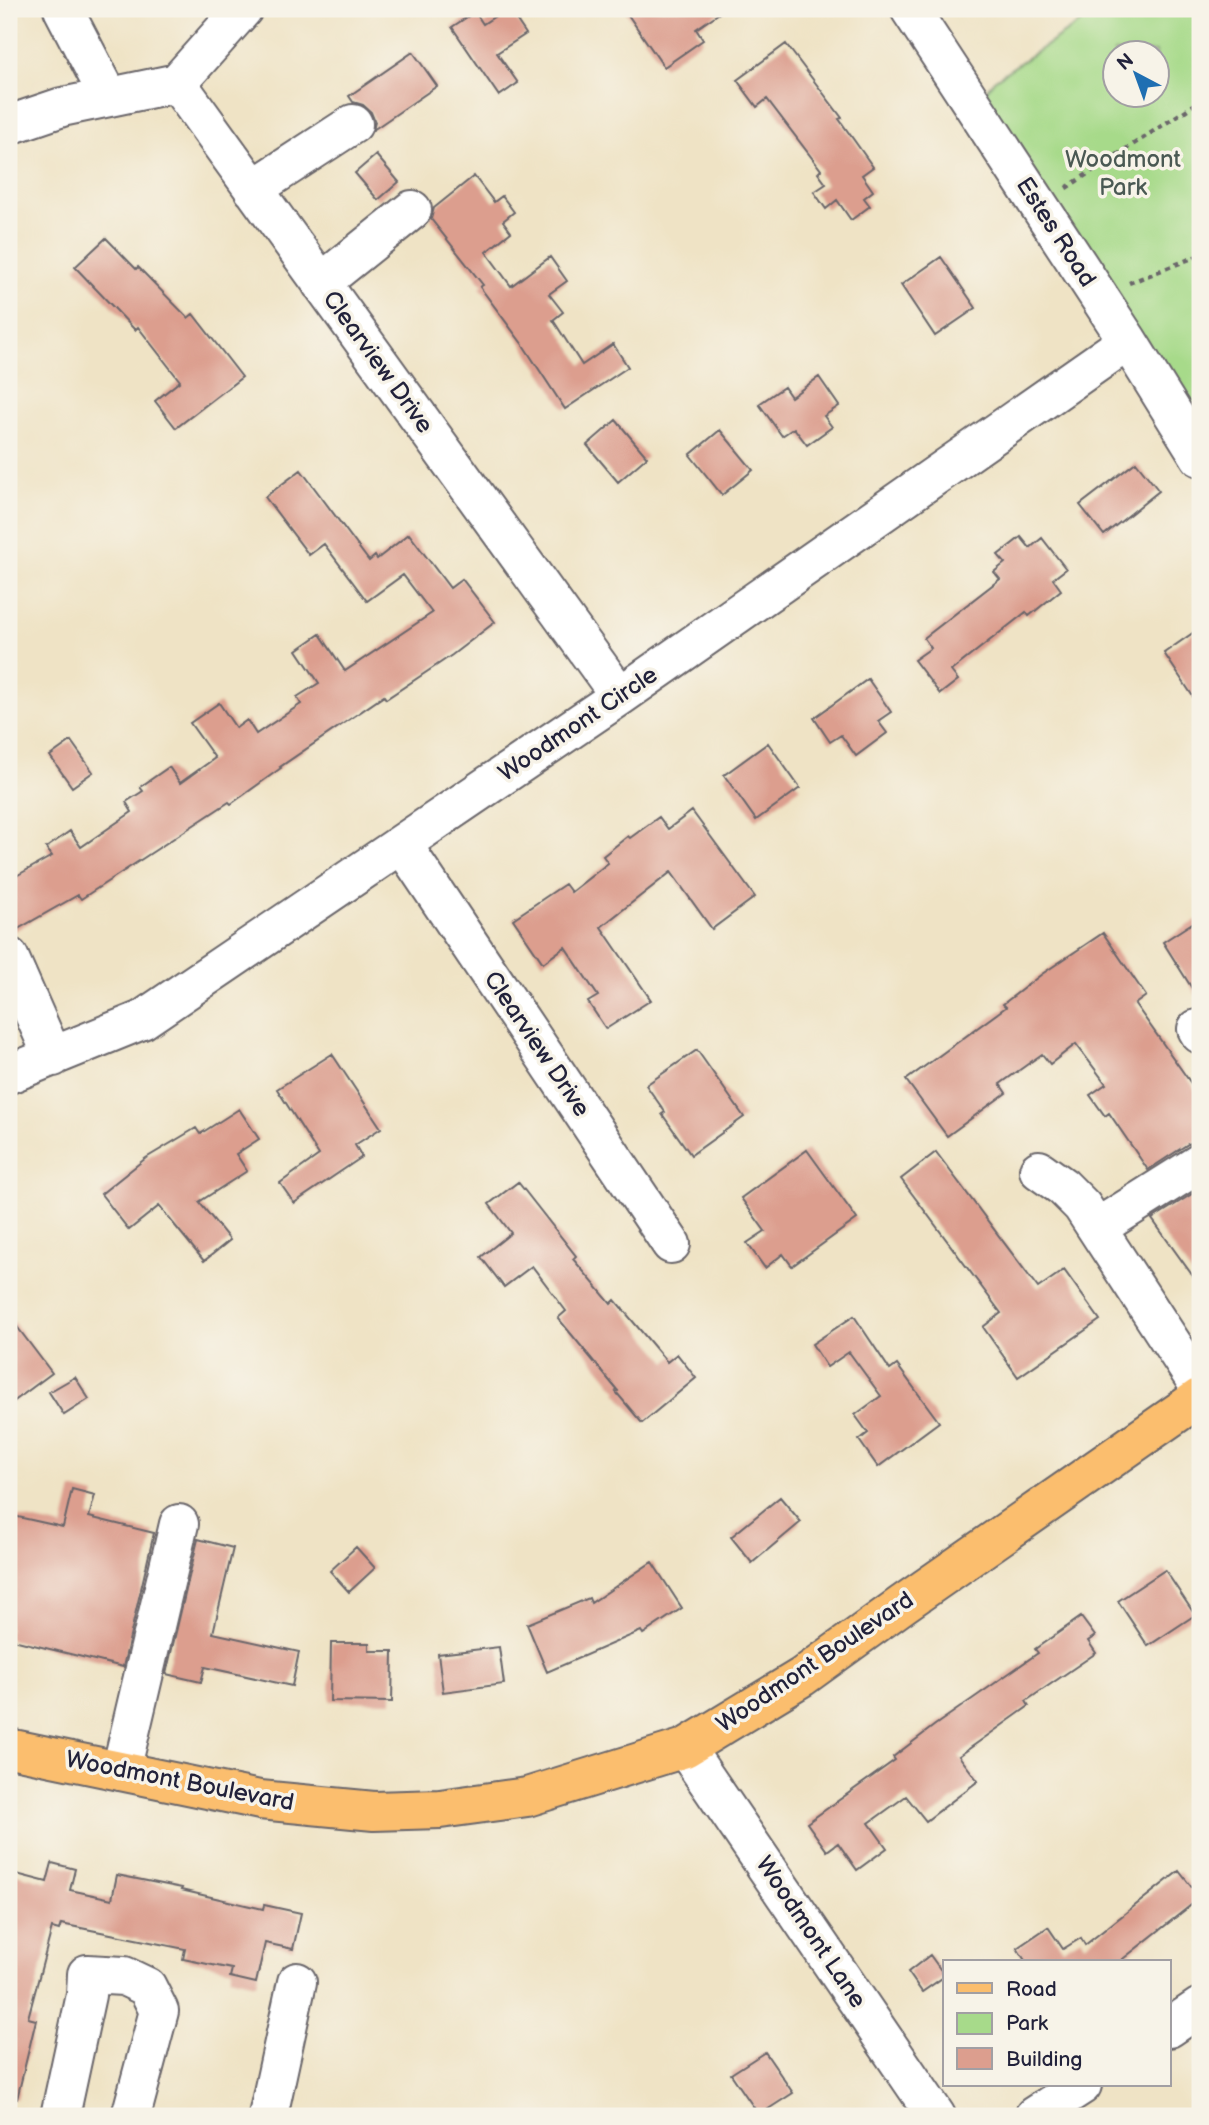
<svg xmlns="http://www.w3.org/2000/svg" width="1209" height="2125" font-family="'Balsamiq Sans',sans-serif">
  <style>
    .green { fill: #a7da8a; stroke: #647e62; stroke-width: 2; fill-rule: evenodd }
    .building { fill: #dc9e8e }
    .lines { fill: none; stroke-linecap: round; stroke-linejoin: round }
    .minor-casing { stroke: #6a666b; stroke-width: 42 }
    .major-casing { stroke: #6a666b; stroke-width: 42 }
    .path { stroke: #6a666b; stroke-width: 4.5; stroke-dasharray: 5 5; stroke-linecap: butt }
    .minor { stroke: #fff; stroke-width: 38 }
    .major { stroke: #fbbe6e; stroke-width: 38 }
    .labels { text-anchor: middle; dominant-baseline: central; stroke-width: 7; stroke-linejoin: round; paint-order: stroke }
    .park-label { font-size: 24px; fill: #4a5953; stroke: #f7f3e8 }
    .street-label { font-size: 24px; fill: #22223b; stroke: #f7f3e8 }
  </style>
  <rect width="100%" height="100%" fill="#f7f3e8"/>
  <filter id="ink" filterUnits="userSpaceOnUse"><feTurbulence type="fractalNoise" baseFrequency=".0143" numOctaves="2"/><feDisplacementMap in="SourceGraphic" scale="14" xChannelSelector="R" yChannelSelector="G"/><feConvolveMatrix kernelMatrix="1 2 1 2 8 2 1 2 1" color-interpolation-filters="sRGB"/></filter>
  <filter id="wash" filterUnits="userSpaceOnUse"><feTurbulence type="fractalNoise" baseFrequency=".00686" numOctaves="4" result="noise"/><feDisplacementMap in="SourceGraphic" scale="28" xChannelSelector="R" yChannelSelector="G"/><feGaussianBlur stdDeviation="1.57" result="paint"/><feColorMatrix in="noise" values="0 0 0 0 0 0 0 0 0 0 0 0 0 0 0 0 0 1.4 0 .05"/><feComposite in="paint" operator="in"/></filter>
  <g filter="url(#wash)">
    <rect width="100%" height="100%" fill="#efe3c5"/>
    <!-- green -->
    <path class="green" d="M1101 9H1200V431L982 97 994 80ZM1114 52H1156V94H1114Z"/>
    <g id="blocks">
      <!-- building -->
      <path class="building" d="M506 9H509L526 34 497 53 518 83 499 96 452 27 475 12 483 24Z
        M624 9H725L696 29 703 40 664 67Z
        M786 44 842 118 839 119 873 167 862 175 873 191 864 198 870 206 851 220 837 200 826 209 814 192 826 184 818 173 821 170 767 99 757 107 737 80Z
        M413 52 437 86 373 130 375 122 371 112 363 105 353 102 349 96Z
        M376 155 399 182 378 200 355 173Z
        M474 176 494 202 502 196 514 212 503 221 511 232 486 252 511 286 550 257 567 281 549 294 563 312 553 320 582 365 613 344 628 367 565 409 523 345 480 287 483 285 431 219 434 208Z
        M106 238 136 269 138 267 188 318 193 314 242 377 176 428 155 401 180 381 138 327 135 330 75 267Z
        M941 257 976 308 935 336 901 285Z
        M819 377 839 406 824 416 832 427 807 445 794 428 782 436 759 404 784 387 791 397Z
        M616 420 647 457 618 482 587 445Z
        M720 430 753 470 722 495 690 455Z
        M1136 462 1159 491 1104 535 1080 505Z
        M301 470 369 561 375 556 377 559 409 534 450 588 462 579 495 622 452 655 386 699 384 696 280 767 281 768 231 804 229 802 81 899 78 895 9 934V880L52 856 46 848 70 831 81 847 132 812 126 802 143 791 140 787 169 767 180 783 215 758 190 723 219 703 236 728 247 720 256 734 301 704 297 697 319 683 297 650 320 634 345 671 432 613 403 575 367 601 324 544 309 555 265 497Z
        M1021 537 1030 548 1042 538 1066 569 1053 579 1061 590 1029 616 1026 612 951 671 958 680 940 694 914 660 931 648 924 638 1000 579 994 572 1005 563 998 555Z
        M1200 628V707L1164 653Z
        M868 679 891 712 878 721 887 733 856 756 841 735 830 742 814 718Z
        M71 741 93 772 72 787 50 756Z
        M768 743 800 788 756 820 724 775Z
        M692 811 755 897 712 929 671 872 601 927 651 1000 606 1029 588 1002 598 996 565 947 543 963 513 919 565 884 571 892 608 863 603 856 628 836 630 838 659 817 668 829Z
        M1200 918V1001L1163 942Z
        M1103 933 1146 996 1135 1004 1200 1096V1141L1188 1144 1148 1170 1109 1113 1105 1116 1090 1095 1106 1084 1076 1044 1050 1064 1042 1054 1000 1084 1006 1093 947 1136 906 1080 1006 1007 1003 1004 1042 974Z
        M697 1050 744 1117 691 1155 662 1114 665 1112 646 1085Z
        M332 1054 381 1128 355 1145 362 1157 294 1203 280 1183 319 1155 277 1089Z
        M239 1109 259 1139 236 1154 247 1171 199 1202 230 1240 204 1261 159 1206 129 1230 101 1194 146 1158 196 1128 200 1134Z
        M807 1150 857 1219 792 1266 783 1254 765 1268 747 1243 765 1231 741 1198Z
        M936 1152 1038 1288 1064 1270 1100 1320 1018 1377 983 1327 1001 1313 901 1179Z
        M518 1182 576 1256 573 1259 611 1304 615 1300 667 1362 677 1354 696 1378 642 1423 616 1392 618 1391 558 1318 566 1311 532 1266 504 1287 481 1257 511 1233 489 1204Z
        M1200 1189V1286L1152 1219Z
        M9 1316 52 1373 9 1405Z
        M854 1316 890 1370 897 1365 939 1422 878 1467 859 1440 868 1433 855 1415 881 1396 849 1352 827 1367 812 1344Z
        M75 1377 89 1399 64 1415 49 1392Z
        M72 1489 95 1495 89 1517 154 1533 123 1667 9 1639V1515L63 1527Z
        M780 1497 801 1522 752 1563 731 1537Z
        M198 1539 233 1548 213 1633 299 1652 292 1686 205 1667 201 1682 166 1674Z
        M356 1547 375 1568 349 1592 330 1571Z
        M652 1562 682 1608 643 1634 641 1631 547 1672 527 1624 589 1598 591 1603Z
        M1165 1570 1195 1615 1148 1646 1118 1601Z
        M1081 1617 1095 1636 1088 1641 1096 1653 1026 1701 1029 1706 959 1756 978 1781 926 1821 906 1796 869 1823 887 1848 857 1870 838 1843 827 1851 807 1823 895 1760 893 1757 935 1725 1038 1653 1035 1649Z
        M331 1643H369V1651H393L392 1702 330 1701Z
        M499 1647 504 1684 443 1692 438 1654Z
        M52 1863 75 1869 70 1890 112 1899 117 1875 182 1888 181 1890 263 1909 264 1905 301 1913 293 1949 265 1943 256 1983 230 1977 232 1969 183 1959 185 1949 61 1924 59 1930 52 1928 28 2018 36 2020 17 2099 9 2098V1872L47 1882Z
        M1179 1871 1200 1898 1119 1962H1026L1017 1948 1048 1927 1063 1949 1081 1938 1085 1945Z
        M930 1955 945 1976 922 1992 908 1972Z
        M765 2052 793 2093 759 2115 731 2074Z"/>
    </g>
  </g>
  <g filter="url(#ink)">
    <use href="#blocks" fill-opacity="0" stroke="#6a666b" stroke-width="2"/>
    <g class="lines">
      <defs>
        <path id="minor" d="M63 9 109 97
          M910 9 1128 341 1200 457
          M177 83 620 696
          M177 83 243 9
          M9 125 62 107 177 83
          M253 189 353 124
          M321 283 412 210
          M402 844 671 1244
          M9 957 53 1057
          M1197 1029 1200 1034
          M9 1074 142 1020 620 696 1128 341
          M1039 1170 1063 1187 1082 1206 1200 1387
          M1097 1228 1200 1163
          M685 1748 936 2116
          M121 1771 179 1524
          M1169 2028 1200 2007
          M60 2116 86 1995 87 1974 124 1976 147 1987 159 2011 131 2116
          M268 2116 297 1982
          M1034 2116 1082 2085"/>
        <path id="major" d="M9 1748 260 1800 374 1811 440 1809 527 1797 685 1748 802 1677 903 1604 1200 1397"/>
      </defs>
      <!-- minor casing -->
      <use href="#minor" class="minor-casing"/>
      <!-- major casing -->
      <use href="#major" class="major-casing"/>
      <!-- path -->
      <path class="path" d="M1066 188 1200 101
        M1129 283 1200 255"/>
      <!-- minor -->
      <use href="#minor" class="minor"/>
      <!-- major -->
      <use href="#major" class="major"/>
    </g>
  </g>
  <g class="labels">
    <!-- park labels -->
    <g class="park-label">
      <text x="1123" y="159">Woodmont<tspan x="1123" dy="28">Park</tspan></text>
    </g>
    <!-- street labels -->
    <g class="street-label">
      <text transform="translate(1056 232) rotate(57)">Estes Road</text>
      <text transform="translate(378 362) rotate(54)">Clearview Drive</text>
      <text transform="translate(578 724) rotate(-34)">Woodmont Circle</text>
      <text transform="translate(537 1044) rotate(56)">Clearview Drive</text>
      <text transform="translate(815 1662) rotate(-34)">Woodmont Boulevard</text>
      <text transform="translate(180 1781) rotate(11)">Woodmont Boulevard</text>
      <text transform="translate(811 1932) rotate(56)">Woodmont Lane</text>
    </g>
  </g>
  <!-- margin -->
  <rect width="1209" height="2125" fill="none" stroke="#f7f3e8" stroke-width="35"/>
  <!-- legend -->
  <rect x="943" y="1960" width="228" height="126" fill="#f7f3e8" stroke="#a29fa3" stroke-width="2"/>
  <rect x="957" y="1983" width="35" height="10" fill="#fbbe6e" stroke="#a29fa3" stroke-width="2"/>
  <text x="1006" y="1996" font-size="21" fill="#22223b">Road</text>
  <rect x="957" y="2013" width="35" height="21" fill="#a7da8a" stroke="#a29fa3" stroke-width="2"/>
  <text x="1006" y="2030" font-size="21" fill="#22223b">Park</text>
  <rect x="957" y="2048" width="35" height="21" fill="#dc9e8e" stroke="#a29fa3" stroke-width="2"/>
  <text x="1006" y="2066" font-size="21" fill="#22223b">Building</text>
  <!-- north arrow -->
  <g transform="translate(1136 74) rotate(319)"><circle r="33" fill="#f7f3e8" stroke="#a29fa3" stroke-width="2"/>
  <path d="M0-5L12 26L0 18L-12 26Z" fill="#1f6fb2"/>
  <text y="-10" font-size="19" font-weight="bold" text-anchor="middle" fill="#22223b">N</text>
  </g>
</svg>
